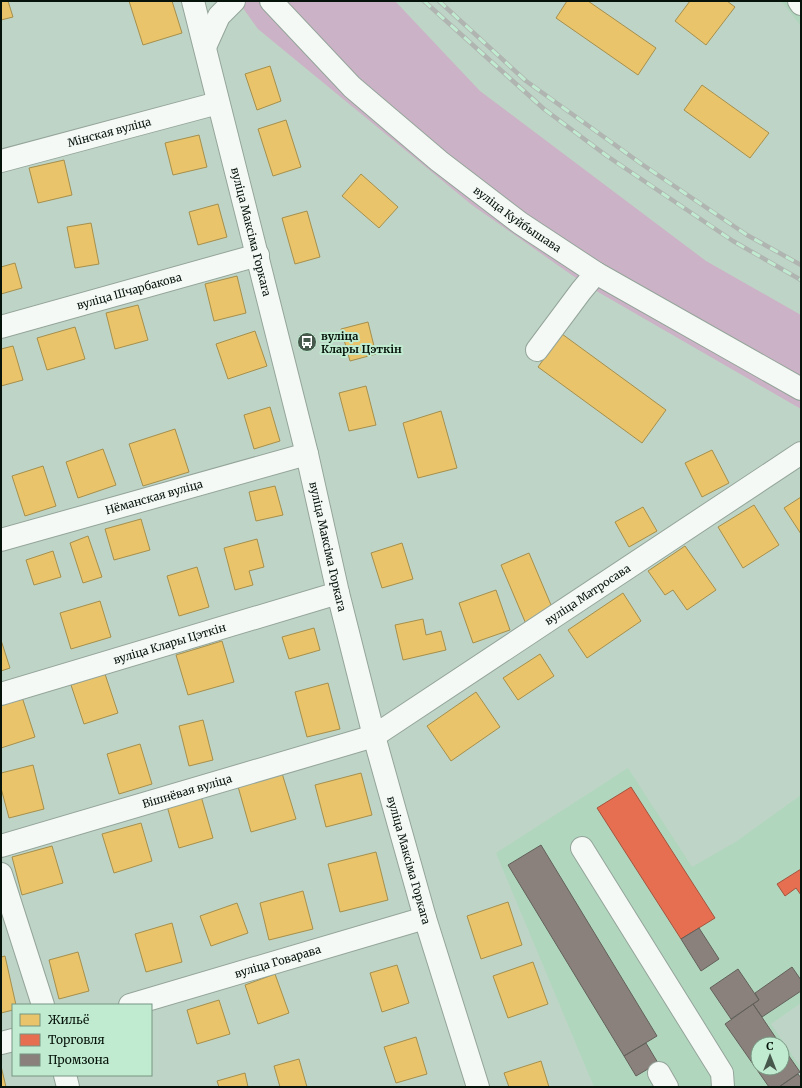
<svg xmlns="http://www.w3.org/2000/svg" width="802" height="1088" font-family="Merriweather,serif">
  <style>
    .built { fill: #b1d6be; fill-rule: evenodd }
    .green { fill: #ccb2c6 }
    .homes { fill: #e9c46a; stroke: #a58f4d }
    .shops { fill: #e76f51; stroke: #a3533c }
    .industry { fill: #8a817c; stroke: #62605a }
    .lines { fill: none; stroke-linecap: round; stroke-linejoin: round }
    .minor-casing { stroke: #94a59a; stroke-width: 24 }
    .major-casing { stroke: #94a59a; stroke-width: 24 }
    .minor { stroke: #f5f9f6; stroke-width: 22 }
    .major { stroke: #f5f9f6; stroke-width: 22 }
    .rail-casing { stroke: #b0b5b2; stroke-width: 4.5 }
    .rail { stroke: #c1ebd0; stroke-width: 3; stroke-dasharray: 9; stroke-linecap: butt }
    .labels { text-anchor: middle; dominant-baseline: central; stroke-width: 4; stroke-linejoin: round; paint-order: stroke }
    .street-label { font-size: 11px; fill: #05130a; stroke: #c1ebd0 }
    .poi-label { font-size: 11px; font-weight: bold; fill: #05130a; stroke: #c1ebd0; text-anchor: start }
  </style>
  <rect width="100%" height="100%" fill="#bed4c6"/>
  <!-- built -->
  <path class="built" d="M781 1H801V26Z
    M628 768 692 867 737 841 801 795V1003L771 1024 801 1068V1071L798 1074 801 1078V1087H594L496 853ZM758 1044H782V1068H758Z"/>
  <!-- green -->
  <path class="green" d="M238 1H395L480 91 706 261 801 315V409L586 285 472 205 258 29Z"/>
  <!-- homes -->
  <path class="homes" d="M1 1H8L13 17 1 20Z
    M129 1H172L182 33 143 45Z
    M567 1H588L656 48 638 75 556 18Z
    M690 1H727L735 7 706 45 675 21Z
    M270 66 281 101 257 110 245 74Z
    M702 85 769 133 750 158 684 110Z
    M286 120 301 167 273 176 258 129Z
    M199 135 207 167 173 175 165 143Z
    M64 160 72 195 38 203 29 168Z
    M361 174 398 207 379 228 342 196Z
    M218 204 227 237 198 245 189 212Z
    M307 211 320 257 295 264 282 218Z
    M91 223 99 264 75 268 67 227Z
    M15 263 22 288 1 294V267Z
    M237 276 246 313 214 321 205 284Z
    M138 305 148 340 115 349 106 313Z
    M368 322 376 354 350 361 341 329Z
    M75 327 85 359 47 370 37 338Z
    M255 331 267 366 228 379 216 344Z
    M562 334 666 410 642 443 538 367Z
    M13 346 23 380 1 386V349Z
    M366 386 376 425 349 431 339 393Z
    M270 407 280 441 254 449 244 415Z
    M441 411 457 468 418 478 403 423Z
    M175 429 189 472 143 486 129 444Z
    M103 449 116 485 78 498 66 462Z
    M712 450 729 483 702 497 685 463Z
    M43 466 56 506 25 516 12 476Z
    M275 486 283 515 256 521 249 492Z
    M801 497V534L784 508Z
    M754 505 779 545 743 568 718 527Z
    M643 507 657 531 629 547 615 522Z
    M141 519 150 550 114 560 105 529Z
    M88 536 102 577 83 583 70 543Z
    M257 539 264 567 249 571 253 585 235 590 224 548Z
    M402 543 413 579 382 588 371 553Z
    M685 546 716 590 687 610 673 590 665 595 648 571Z
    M53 551 61 577 34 585 26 560Z
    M529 553 554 612 526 624 501 565Z
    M197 567 209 607 179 616 167 576Z
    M496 590 510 630 473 643 459 603Z
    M623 593 641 621 587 658 568 630Z
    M100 601 111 637 71 649 60 613Z
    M423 619 426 635 441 631 446 650 403 660 395 625Z
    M314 628 320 650 289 659 282 637Z
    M1 640 10 668 1 671Z
    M222 641 234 682 188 695 176 655Z
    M540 654 554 676 518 700 503 678Z
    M105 674 118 713 84 724 71 685Z
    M328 683 340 729 307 737 295 692Z
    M476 692 500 727 451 761 427 726Z
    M22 697 35 737 1 748V704Z
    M203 720 213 760 189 766 179 726Z
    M140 744 152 784 119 794 107 754Z
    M33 765 44 809 9 818 1 788V773Z
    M281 770 296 819 251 832 237 783Z
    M361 773 372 815 326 827 315 785Z
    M201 796 213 838 179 848 167 806Z
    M141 823 152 861 114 873 102 834Z
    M52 846 63 883 22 895 12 857Z
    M376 852 388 900 340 912 328 864Z
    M303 891 313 929 269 940 260 903Z
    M508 902 522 945 481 959 467 916Z
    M237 903 248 933 211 946 200 916Z
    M172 923 182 962 146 972 135 934Z
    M78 952 89 991 59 999 49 960Z
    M5 956 16 1005H13V1010L1 1013V957Z
    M533 962 548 1004 508 1018 493 976Z
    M397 965 409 1003 382 1012 370 973Z
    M275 974 289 1013 258 1024 245 985Z
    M219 1000 230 1034 197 1044 187 1010Z
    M416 1037 427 1074 396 1083 384 1047Z
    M299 1059 307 1087H280L274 1066Z
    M541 1061 549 1087H509L504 1073Z
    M1 1066 6 1087H1Z
    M245 1073 248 1087H219L217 1081Z"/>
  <!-- shops -->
  <path class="shops" d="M631 787 715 918 681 939 597 808Z
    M801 869V895L796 888 785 896 777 884Z"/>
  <!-- industry -->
  <path class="industry" d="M541 845 657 1036 624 1056 508 865Z
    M699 928 719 959 701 971 681 939Z
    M792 967 801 980V991L762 1017 753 1004 759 1000 755 993Z
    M738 969 759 1000 731 1019 710 988Z
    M753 1004 780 1044H758V1068H782V1046L800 1072 779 1087H769L725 1024Z
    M646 1043 658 1063 636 1076 624 1056Z
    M798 1074 801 1078V1087H779Z"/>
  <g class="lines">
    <defs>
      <g id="minor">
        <path id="s1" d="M193 1 307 454 338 593 374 736 425 918 478 1087"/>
        <path d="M799 1 801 4"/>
        <path id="s2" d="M1 161 218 103"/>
        <path id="s3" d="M1 327 258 255"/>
        <path d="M537 350 581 291 596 273"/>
        <path id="s4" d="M1 540 307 454"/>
        <path id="s5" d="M1 694 338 593"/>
        <path id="s6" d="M1 846 374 736 801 453"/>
        <path d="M582 848 722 1073 723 1087"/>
        <path d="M1 874 43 1005"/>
        <path id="s7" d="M130 1005 425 918"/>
        <path d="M1 1043 13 1040"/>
        <path d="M659 1073 667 1087"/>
        <path d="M65 1075 68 1087"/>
      </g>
      <g id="major">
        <path id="s8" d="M271 1 352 87 439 161 520 223 596 273 801 389"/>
        <path d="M205 47 219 16 234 1"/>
      </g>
    </defs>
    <!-- minor casing -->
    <use href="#minor" class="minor-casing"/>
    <!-- major casing -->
    <use href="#major" class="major-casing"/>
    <!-- minor -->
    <use href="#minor" class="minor"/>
    <!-- major -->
    <use href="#major" class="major"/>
    <defs>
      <path id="rail" d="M424 1 544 109 607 156 733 241 801 280
        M439 1 526 81 643 165 747 235 801 265"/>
    </defs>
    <!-- rail casing -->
    <use href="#rail" class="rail-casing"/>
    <!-- rail -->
    <use href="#rail" class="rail"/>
  </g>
  <!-- icons -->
  <defs>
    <symbol id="bus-disc" viewBox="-11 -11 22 22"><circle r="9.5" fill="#46574c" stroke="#c1ebd0"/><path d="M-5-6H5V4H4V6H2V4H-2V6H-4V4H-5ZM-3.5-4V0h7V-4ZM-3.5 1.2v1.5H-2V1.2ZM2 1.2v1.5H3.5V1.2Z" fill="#fff"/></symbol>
  </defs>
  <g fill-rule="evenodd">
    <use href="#bus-disc" x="296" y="331" width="22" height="22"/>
  </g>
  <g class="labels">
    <!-- street labels -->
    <g class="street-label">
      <text stroke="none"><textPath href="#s2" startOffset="112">Мінская вуліца</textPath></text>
      <text stroke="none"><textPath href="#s8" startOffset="330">вуліца Куйбышава</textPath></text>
      <text stroke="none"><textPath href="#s1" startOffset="238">вуліца Максіма Горкага</textPath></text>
      <text stroke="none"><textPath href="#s3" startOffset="133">вуліца Шчарбакова</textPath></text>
      <text stroke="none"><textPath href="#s4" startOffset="159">Нёманская вуліца</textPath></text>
      <text stroke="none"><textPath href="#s1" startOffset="562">вуліца Максіма Горкага</textPath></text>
      <text stroke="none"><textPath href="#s6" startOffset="645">вуліца Матросава</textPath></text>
      <text stroke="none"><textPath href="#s5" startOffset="176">вуліца Клары Цэткін</textPath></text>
      <text stroke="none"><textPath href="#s6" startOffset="194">Вішнёвая вуліца</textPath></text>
      <text stroke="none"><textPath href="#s1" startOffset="886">вуліца Максіма Горкага</textPath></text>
      <text stroke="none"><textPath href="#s7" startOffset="154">вуліца Говарава</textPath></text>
    </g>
    <!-- poi labels -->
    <g class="poi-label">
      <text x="321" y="336">вуліца<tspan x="321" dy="13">Клары Цэткін</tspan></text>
    </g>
  </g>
  <!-- border -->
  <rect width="802" height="1088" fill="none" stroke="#05130a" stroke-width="4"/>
  <!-- legend -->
  <rect x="12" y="1004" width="140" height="72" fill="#c1ebd0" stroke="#769581"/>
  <rect x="20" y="1014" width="20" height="12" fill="#e9c46a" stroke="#769581"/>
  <text x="48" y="1024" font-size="12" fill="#05130a">Жильё</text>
  <rect x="20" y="1034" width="20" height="12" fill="#e76f51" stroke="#769581"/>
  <text x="48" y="1044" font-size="12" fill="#05130a">Торговля</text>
  <rect x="20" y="1054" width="20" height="12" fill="#8a817c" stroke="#769581"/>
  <text x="48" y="1064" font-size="12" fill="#05130a">Промзона</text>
  <!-- north arrow -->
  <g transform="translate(770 1056)"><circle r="19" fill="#c1ebd0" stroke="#769581"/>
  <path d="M0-3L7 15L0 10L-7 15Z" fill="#46574c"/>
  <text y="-6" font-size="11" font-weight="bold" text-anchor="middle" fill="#05130a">С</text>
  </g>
</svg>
